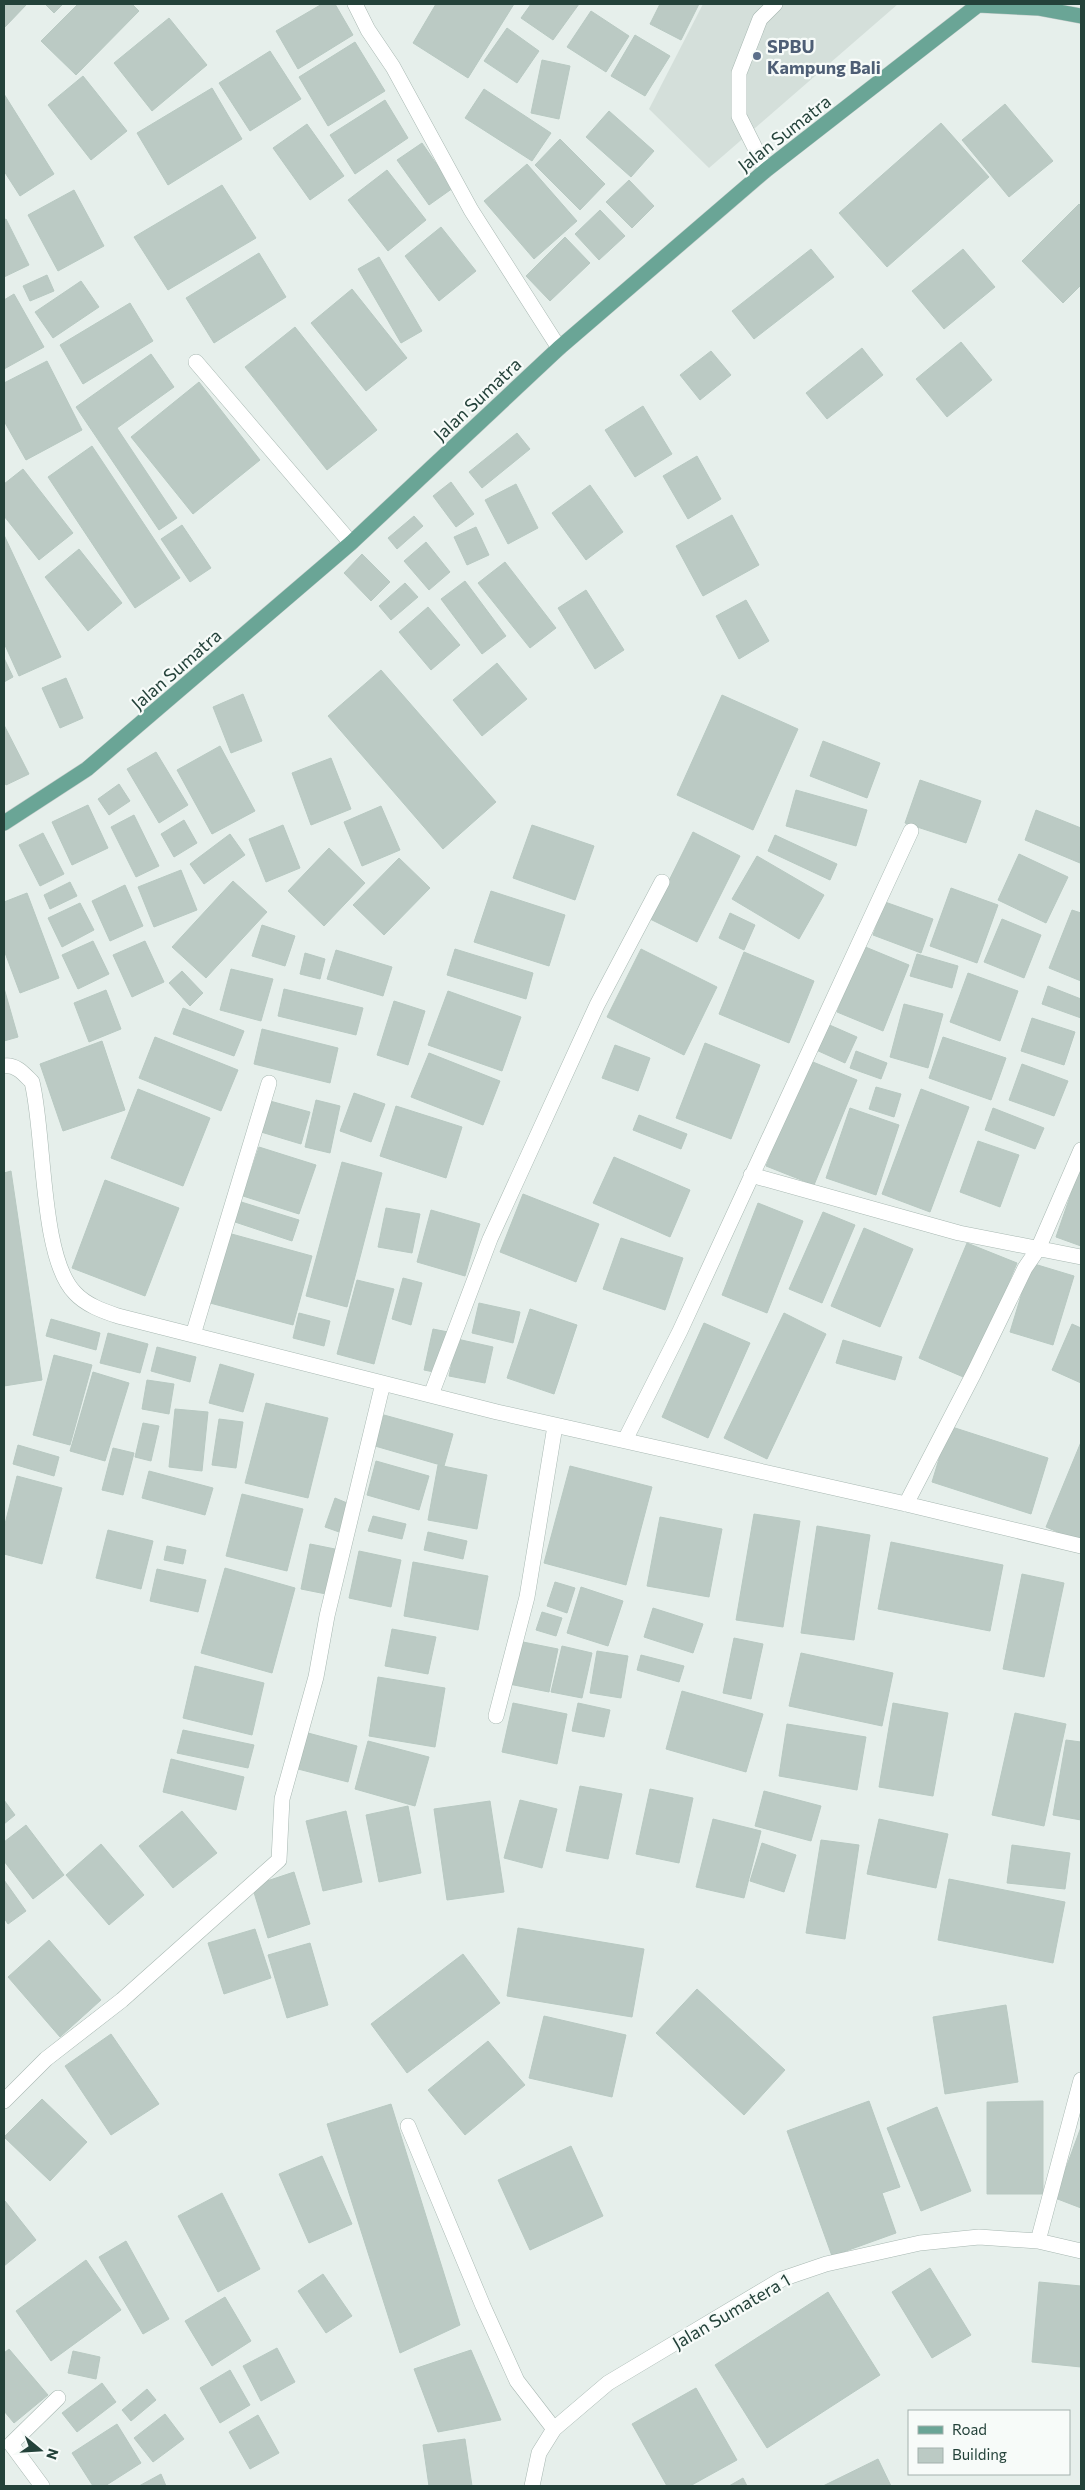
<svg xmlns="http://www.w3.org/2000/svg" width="1085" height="2490" font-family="Commissioner,sans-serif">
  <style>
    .built { fill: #d4dfda }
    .building { fill: #bbcac4; stroke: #b8c9c2 }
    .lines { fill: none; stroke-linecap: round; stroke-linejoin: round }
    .lane-casing { stroke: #a8b8b2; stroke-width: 16 }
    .street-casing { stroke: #a8b8b2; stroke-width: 16 }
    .primary-casing { stroke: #c2cac8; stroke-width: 16 }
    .lane { stroke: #fff; stroke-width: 15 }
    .street { stroke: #fff; stroke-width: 15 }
    .primary { stroke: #6aa596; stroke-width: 15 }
    .service-dot { fill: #5c6f8a; stroke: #f7fbf9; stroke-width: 2 }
    .labels { text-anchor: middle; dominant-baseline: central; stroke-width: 4.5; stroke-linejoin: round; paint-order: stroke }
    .service-label { font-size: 18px; font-weight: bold; fill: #4e5e75; stroke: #f7fbf9; text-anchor: start }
    .street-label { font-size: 18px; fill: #24423a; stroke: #f7fbf9 }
  </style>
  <rect width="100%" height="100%" fill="#e6efeb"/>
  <!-- built -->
  <path class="built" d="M703 4H898L709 168 649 109Z"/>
  <!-- building -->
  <path class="building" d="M4 4H27L4 28Z
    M45 4H63L54 13Z
    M78 4H132L139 11 76 75 41 41Z
    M322 4H335L353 35 298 69 276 31Z
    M436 4H514L468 78 413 43Z
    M531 4H579L553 40 521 18Z
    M660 4H699L681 40 650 24Z
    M591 11 629 36 606 72 567 47Z
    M169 18 207 65 152 111 114 63Z
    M507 28 539 51 517 83 484 61Z
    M635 35 670 56 645 96 611 76Z
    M355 42 385 91 328 126 299 77Z
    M270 51 301 99 250 131 219 83Z
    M542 60 570 66 559 119 531 113Z
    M83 76 127 131 91 160 48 105Z
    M212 88 242 139 168 185 137 133Z
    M484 89 551 133 532 161 465 118Z
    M4 94 54 174 20 196 4 171Z
    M385 100 408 138 355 174 330 135Z
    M1005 104 1053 161 1009 197 962 140Z
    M609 111 654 151 631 177 586 137Z
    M941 123 989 177 887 267 839 213Z
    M307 124 344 176 310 200 273 148Z
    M560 139 605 184 580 210 535 165Z
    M422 143 453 188 429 205 397 160Z
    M527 164 577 221 534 259 484 201Z
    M387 170 426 220 388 251 348 200Z
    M629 180 654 206 632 228 606 202Z
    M222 185 256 238 168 290 134 237Z
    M74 190 104 246 58 271 28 215Z
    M1079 204 1081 206V285L1063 303 1022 261Z
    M600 210 625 236 599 260 575 234Z
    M6 219 29 265 4 277V220Z
    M441 227 476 271 439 301 405 256Z
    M565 237 590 263 550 301 526 276Z
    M811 249 834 277 754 339 732 311Z
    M963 249 995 287 944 329 912 291Z
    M259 253 286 297 214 343 186 298Z
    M379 257 422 331 401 343 358 269Z
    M47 275 54 291 30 301 23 286Z
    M81 281 99 307 53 338 35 312Z
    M352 289 407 358 366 391 311 323Z
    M14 294 44 347 4 369V300Z
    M130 303 153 341 83 384 60 345Z
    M295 327 377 430 327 470 245 367Z
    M961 342 992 380 947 417 916 379Z
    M862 348 883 375 827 419 806 393Z
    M711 351 731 375 700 400 680 375Z
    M151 354 174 387 117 428 177 518 159 530 76 407Z
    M47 361 82 430 26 460 4 421V383Z
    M199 382 260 460 193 514 131 437Z
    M643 406 672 454 635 477 605 430Z
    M517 433 530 449 482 488 469 472Z
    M92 446 180 578 135 608 48 477Z
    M697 456 721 499 688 519 663 476Z
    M23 469 73 533 39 560 4 516V484Z
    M451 482 474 514 456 527 433 496Z
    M516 484 538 528 508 544 485 500Z
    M590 485 623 532 586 560 552 513Z
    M732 515 759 565 703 596 676 546Z
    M414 516 423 526 397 549 388 538Z
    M182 525 211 568 190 582 161 539Z
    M476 527 489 555 467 565 454 537Z
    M4 535 61 657 19 676 4 643Z
    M426 542 450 572 429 590 404 561Z
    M79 549 122 603 88 631 45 577Z
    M362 554 390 582 371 601 344 573Z
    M505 562 556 628 530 648 478 583Z
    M465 581 506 636 482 654 441 599Z
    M405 583 418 597 391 620 379 606Z
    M586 590 624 650 595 669 558 608Z
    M746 600 769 641 739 659 716 616Z
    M428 607 460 645 431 670 399 632Z
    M4 658 13 677 4 682Z
    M497 663 527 699 482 736 453 700Z
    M381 670 496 802 443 849 328 716Z
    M66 678 83 718 60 728 42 688Z
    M243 694 262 741 231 753 213 707Z
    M722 695 798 729 753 830 677 795Z
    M4 725 29 774 6 785 4 781Z
    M823 741 880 763 867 798 810 776Z
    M220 746 255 811 212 834 177 770Z
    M156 752 188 805 159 823 127 769Z
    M331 758 351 809 311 825 292 773Z
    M920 780 981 801 966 843 905 823Z
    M119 784 130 801 109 815 98 799Z
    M796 790 867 810 856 846 786 826Z
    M88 805 108 848 72 865 52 822Z
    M381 806 400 850 362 866 344 822Z
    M1036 810 1081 828 1080 863 1025 840Z
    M134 815 159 866 136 877 111 827Z
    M184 820 197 843 174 857 161 834Z
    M283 825 300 868 266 882 249 839Z
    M532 825 594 846 575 900 513 878Z
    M693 832 740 856 697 942 650 919Z
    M43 833 64 874 40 886 19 845Z
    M230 834 245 855 204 884 190 864Z
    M775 835 837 864 830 880 768 851Z
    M329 848 365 883 324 926 288 891Z
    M1019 854 1068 877 1046 923 998 900Z
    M757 856 824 895 799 939 732 899Z
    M399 858 430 888 384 935 353 905Z
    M181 870 197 910 154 927 138 887Z
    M233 881 267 912 206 978 172 947Z
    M70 882 77 896 50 909 44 895Z
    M125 885 143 926 110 941 92 901Z
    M951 888 998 905 977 963 930 946Z
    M491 891 565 915 549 966 474 942Z
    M27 893 59 978 20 993 4 950V902Z
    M885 902 933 919 921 953 873 935Z
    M80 903 94 930 62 947 48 918Z
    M1072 910 1081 913V981L1049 968Z
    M730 913 755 925 744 950 719 938Z
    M1002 919 1041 935 1024 978 984 962Z
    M262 925 295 936 285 966 252 956Z
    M93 941 109 974 78 989 62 955Z
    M145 941 164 982 132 997 113 955Z
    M863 946 909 965 883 1031 837 1012Z
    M455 949 533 973 526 999 447 975Z
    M641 949 717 987 684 1055 607 1017Z
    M336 950 392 967 383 996 327 979Z
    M744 952 814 981 789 1043 719 1014Z
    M305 953 325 959 320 979 300 974Z
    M917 954 958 966 952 988 910 976Z
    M231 969 273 979 261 1021 220 1010Z
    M182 971 203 993 190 1006 169 983Z
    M968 973 1018 991 1000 1041 950 1022Z
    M1048 986 1081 999V1018L1042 1004Z
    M4 988 18 1037 4 1041Z
    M284 989 363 1008 356 1035 278 1016Z
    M106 990 121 1029 89 1042 74 1003Z
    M448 991 521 1017 502 1071 428 1045Z
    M394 1001 425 1011 408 1065 377 1055Z
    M904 1004 943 1014 928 1068 890 1057Z
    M183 1008 244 1031 234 1056 173 1034Z
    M1032 1018 1075 1032 1064 1065 1021 1051Z
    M825 1023 857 1037 845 1063 814 1049Z
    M262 1029 338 1048 330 1083 254 1064Z
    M155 1037 238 1070 221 1111 139 1078Z
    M943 1037 1006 1058 991 1100 929 1078Z
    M102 1041 125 1110 63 1131 40 1064Z
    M705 1043 760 1065 731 1139 676 1118Z
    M615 1045 650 1058 638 1091 602 1078Z
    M856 1051 887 1063 881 1079 850 1068Z
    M429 1053 500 1081 483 1125 411 1097Z
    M808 1060 857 1080 814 1185 766 1166Z
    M1022 1064 1068 1081 1054 1116 1009 1100Z
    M876 1087 901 1094 894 1117 869 1109Z
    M138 1089 210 1118 183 1186 111 1158Z
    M921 1089 969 1107 930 1212 882 1194Z
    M354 1093 385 1104 371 1142 340 1131Z
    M316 1100 340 1106 330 1153 305 1147Z
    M270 1101 310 1112 301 1144 261 1132Z
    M396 1106 462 1127 446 1178 380 1156Z
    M850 1108 899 1125 876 1195 826 1178Z
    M993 1108 1044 1128 1035 1149 985 1130Z
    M639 1115 687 1134 681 1149 633 1130Z
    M978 1141 1019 1155 1000 1207 960 1192Z
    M259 1147 316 1165 299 1214 243 1196Z
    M614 1157 690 1190 670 1237 593 1203Z
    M342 1162 382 1173 347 1307 306 1296Z
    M1081 1165V1246L1056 1237Z
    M11 1171 42 1380 4 1386V1173Z
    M105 1180 179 1208 145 1296 72 1268Z
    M523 1194 599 1224 576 1282 500 1252Z
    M238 1201 299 1220 292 1241 232 1221Z
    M758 1203 803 1221 767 1313 722 1295Z
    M386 1208 420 1214 412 1253 378 1247Z
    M431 1210 480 1224 465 1276 417 1262Z
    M823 1212 855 1225 822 1303 789 1289Z
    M864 1228 913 1249 880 1327 831 1306Z
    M228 1233 312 1256 293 1325 210 1303Z
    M621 1238 683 1258 665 1310 603 1289Z
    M967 1243 1017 1263 968 1379 919 1358Z
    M1031 1263 1074 1276 1053 1345 1010 1332Z
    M403 1278 422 1283 411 1325 392 1319Z
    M357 1280 394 1289 374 1364 337 1354Z
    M479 1303 520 1312 513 1343 472 1333Z
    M530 1309 577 1325 554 1394 507 1378Z
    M299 1313 330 1321 324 1346 293 1338Z
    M784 1313 826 1334 767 1459 724 1438Z
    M51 1319 100 1333 96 1350 46 1336Z
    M704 1323 750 1343 708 1438 662 1417Z
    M1072 1324 1081 1328V1383L1052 1370Z
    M433 1329 448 1332 439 1373 424 1370Z
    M108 1333 148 1344 140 1373 100 1363Z
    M457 1339 493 1347 485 1383 449 1376Z
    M843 1340 902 1357 895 1380 836 1363Z
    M157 1347 196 1357 190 1382 151 1371Z
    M54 1355 92 1365 70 1445 33 1435Z
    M220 1364 254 1374 243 1412 209 1403Z
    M93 1372 129 1383 105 1461 70 1451Z
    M147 1380 174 1384 169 1414 142 1409Z
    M266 1403 328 1418 308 1498 245 1483Z
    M175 1409 208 1412 202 1471 169 1467Z
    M384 1415 453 1434 444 1466 375 1446Z
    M219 1419 243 1422 236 1468 212 1465Z
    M143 1423 159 1426 151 1461 135 1457Z
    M949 1426 1048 1458 1031 1514 932 1482Z
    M1081 1442V1542L1046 1527Z
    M18 1445 59 1457 54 1476 13 1464Z
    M113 1448 134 1453 123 1495 102 1490Z
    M376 1461 429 1476 419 1510 367 1495Z
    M438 1465 487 1475 477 1529 428 1520Z
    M570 1466 652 1487 626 1585 544 1563Z
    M149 1471 213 1488 205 1515 142 1498Z
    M17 1476 62 1488 42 1564 4 1554V1528Z
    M242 1494 303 1509 287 1571 226 1556Z
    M335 1498 352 1505 342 1533 325 1527Z
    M754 1514 800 1521 783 1627 736 1620Z
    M373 1516 406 1524 402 1539 368 1531Z
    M660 1517 722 1529 709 1597 647 1586Z
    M817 1526 870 1535 854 1640 801 1633Z
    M108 1530 153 1541 141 1589 96 1578Z
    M428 1532 467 1541 463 1559 424 1550Z
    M891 1542 1003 1565 990 1631 878 1609Z
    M310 1544 335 1549 326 1594 301 1589Z
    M167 1546 186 1550 183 1564 164 1560Z
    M359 1551 401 1560 391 1607 349 1598Z
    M413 1562 488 1576 478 1630 404 1616Z
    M225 1568 295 1588 272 1673 201 1653Z
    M157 1569 206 1580 198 1612 150 1601Z
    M1022 1574 1064 1583 1044 1677 1003 1669Z
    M555 1582 575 1588 567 1613 547 1606Z
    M581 1587 623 1601 608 1646 567 1633Z
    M653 1608 703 1624 693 1653 644 1637Z
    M542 1612 562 1618 556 1636 536 1630Z
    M392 1629 436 1637 428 1674 385 1666Z
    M734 1638 763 1644 751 1699 723 1693Z
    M518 1641 558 1649 549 1692 509 1684Z
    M562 1646 592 1653 582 1698 551 1692Z
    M597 1651 628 1656 621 1698 590 1693Z
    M801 1653 893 1673 882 1726 789 1706Z
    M641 1655 684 1666 679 1682 637 1670Z
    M195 1666 264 1683 252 1735 183 1718Z
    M378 1677 445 1688 435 1747 369 1736Z
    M682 1691 763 1714 746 1772 666 1749Z
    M513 1703 567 1714 557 1764 502 1752Z
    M578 1703 610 1710 604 1737 572 1731Z
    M893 1703 948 1713 933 1796 879 1787Z
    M1015 1713 1066 1724 1044 1826 992 1815Z
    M787 1724 866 1737 857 1790 779 1776Z
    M183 1730 254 1745 248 1768 177 1753Z
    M308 1733 357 1746 348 1782 298 1769Z
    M1066 1740 1081 1742V1820L1053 1815Z
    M368 1741 429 1757 415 1806 355 1789Z
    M171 1759 244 1777 236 1810 163 1792Z
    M580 1786 622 1794 608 1859 566 1851Z
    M650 1789 693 1798 679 1863 636 1854Z
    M764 1791 821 1806 811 1841 755 1826Z
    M4 1800 15 1815 4 1824Z
    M520 1800 557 1809 542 1868 504 1858Z
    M490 1801 504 1892 447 1900 434 1809Z
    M408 1806 421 1873 379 1882 366 1815Z
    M182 1811 217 1853 173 1888 139 1846Z
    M346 1811 362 1882 323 1891 306 1821Z
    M713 1819 761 1831 744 1898 696 1887Z
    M879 1819 948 1834 936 1888 867 1874Z
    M26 1825 64 1875 33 1899 4 1861V1842Z
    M821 1840 859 1845 845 1939 806 1933Z
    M762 1843 796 1855 784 1892 750 1881Z
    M101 1844 144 1895 109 1925 66 1875Z
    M1012 1845 1070 1853 1065 1889 1007 1883Z
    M294 1872 310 1924 268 1938 252 1886Z
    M949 1879 1065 1902 1053 1963 938 1940Z
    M4 1880 26 1911 8 1924 4 1918Z
    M518 1928 644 1949 632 2017 507 1996Z
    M255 1929 271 1978 224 1994 208 1943Z
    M49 1940 101 2000 60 2037 8 1977Z
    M310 1943 328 2005 287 2018 268 1955Z
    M463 1954 500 2003 407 2073 371 2024Z
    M697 1989 785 2070 744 2115 656 2033Z
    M1006 2005 1018 2082 945 2094 933 2017Z
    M544 2016 626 2035 612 2097 529 2078Z
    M111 2034 159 2104 111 2135 65 2066Z
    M488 2041 525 2085 465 2135 428 2090Z
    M42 2099 87 2142 50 2181 4 2137Z
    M869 2101 900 2187 882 2193 896 2233 832 2256 787 2131Z
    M1043 2101V2194H987V2102Z
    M391 2104 460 2325 400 2353 327 2124Z
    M937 2107 971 2191 921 2211 887 2128Z
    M1081 2127V2208L1055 2198Z
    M571 2146 603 2216 530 2250 498 2180Z
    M322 2156 352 2224 309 2243 279 2174Z
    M222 2193 260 2269 218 2292 178 2216Z
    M5 2201 36 2240 4 2266V2202Z
    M126 2241 169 2319 143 2334 99 2257Z
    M86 2260 121 2310 51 2361 16 2311Z
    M930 2268 971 2335 932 2358 892 2292Z
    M323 2274 352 2316 326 2333 298 2291Z
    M1039 2282 1081 2286V2367L1032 2362Z
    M828 2292 880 2375 767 2448 715 2365Z
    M225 2297 251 2341 212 2366 185 2321Z
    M277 2348 295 2382 261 2401 243 2366Z
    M9 2349 48 2395 14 2423 4 2411V2353Z
    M471 2350 501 2420 438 2432 414 2369Z
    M73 2351 100 2357 96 2379 68 2373Z
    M230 2370 250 2405 220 2423 200 2388Z
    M102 2383 116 2402 77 2432 62 2413Z
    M696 2388 737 2460 690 2486H667L632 2424Z
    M147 2389 156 2400 131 2421 122 2410Z
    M165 2414 184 2439 153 2462 134 2438Z
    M258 2415 279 2453 250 2469 229 2432Z
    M117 2424 141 2463 105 2486H93L72 2453Z
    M465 2439 472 2486H429L423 2445Z
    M878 2459 891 2486H823Z
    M161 2474 166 2486H139Z
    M743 2478 747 2486H729Z"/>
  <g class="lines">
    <defs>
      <path id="lane" d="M766 170 739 116V73L760 19 775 4
        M408 2126 483 2306 517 2381 554 2429"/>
      <path id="street" d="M355 4 368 30 393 67 471 210 559 348
        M196 362 351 543
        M4 1066C16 1064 24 1074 32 1082 45 1134 40 1258 75 1293 86 1305 103 1311 118 1316L497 1412 906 1504 1081 1546
        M751 1175 959 1233 1081 1257
        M193 1335 269 1083
        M431 1395 490 1239 597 1005 662 882
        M625 1440 680 1331 911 831
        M906 1504 974 1373 1025 1268 1038 1249 1081 1150
        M496 1716 527 1597 555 1426
        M4 2101 46 2059 122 2000 279 1860 282 1799 316 1677 327 1616 383 1383
        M1038 2241 1081 2080
        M42 2486 11 2444 58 2398
        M532 2486 539 2453 554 2429 608 2383 782 2279 826 2264 920 2243 979 2237 1038 2241 1081 2251"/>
      <path id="primary" d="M4 823 87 769 351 543 559 348 766 170 978 5 1038 8 1081 16"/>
    </defs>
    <!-- lane casing -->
    <use href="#lane" class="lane-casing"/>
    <!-- street casing -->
    <use href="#street" class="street-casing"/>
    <!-- primary casing -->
    <use href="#primary" class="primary-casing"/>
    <!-- lane -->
    <use href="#lane" class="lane"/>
    <!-- street -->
    <use href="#street" class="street"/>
    <!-- primary -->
    <use href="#primary" class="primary"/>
  </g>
  <!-- markers -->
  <circle class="service-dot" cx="757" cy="56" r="5"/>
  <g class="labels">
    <!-- service labels -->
    <g class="service-label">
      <text x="767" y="46">SPBU<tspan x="767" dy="21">Kampung Bali</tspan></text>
    </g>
    <!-- street labels -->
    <g class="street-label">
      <text transform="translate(784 133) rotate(-38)">Jalan Sumatra</text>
      <text transform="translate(477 399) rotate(-43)">Jalan Sumatra</text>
      <text transform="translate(176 669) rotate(-41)">Jalan Sumatra</text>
      <text transform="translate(731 2311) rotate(-30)">Jalan Sumatera 1</text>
    </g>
  </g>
  <!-- border -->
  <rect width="1085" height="2490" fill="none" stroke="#24423a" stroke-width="10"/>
  <!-- legend -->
  <rect x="908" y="2410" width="162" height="65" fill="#f7fbf9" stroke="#a3b1ad"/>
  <rect x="918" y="2426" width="25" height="8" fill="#6aa596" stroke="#a3b1ad"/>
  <text x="952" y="2435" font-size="15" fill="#24423a">Road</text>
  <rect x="918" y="2448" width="25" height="15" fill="#bbcac4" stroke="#a3b1ad"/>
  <text x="952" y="2460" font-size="15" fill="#24423a">Building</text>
  <!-- north arrow -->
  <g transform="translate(40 2450) rotate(108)" stroke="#f7fbf9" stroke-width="4" paint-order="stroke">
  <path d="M0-4L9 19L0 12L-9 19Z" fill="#24423a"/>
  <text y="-8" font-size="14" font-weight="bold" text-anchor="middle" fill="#24423a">N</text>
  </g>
</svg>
